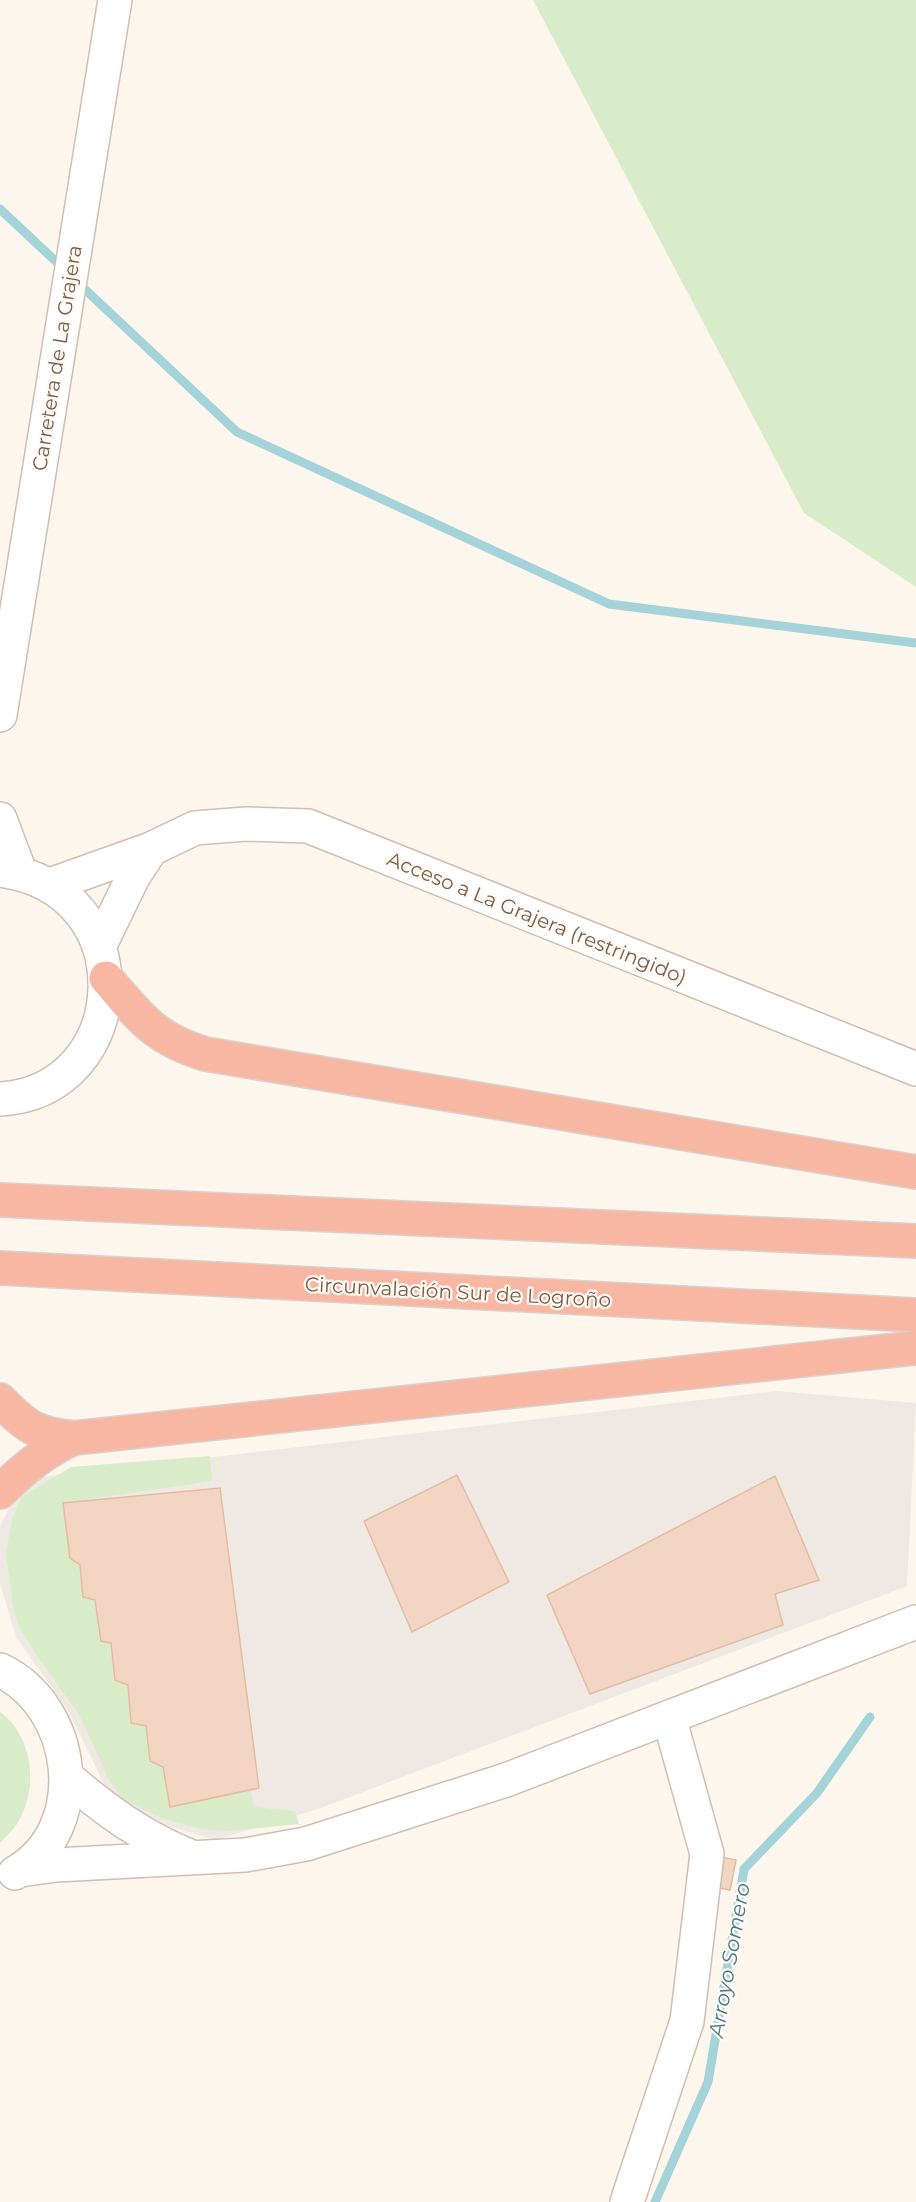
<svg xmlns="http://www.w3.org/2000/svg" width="916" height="2202" font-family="Montserrat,sans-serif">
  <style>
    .industrial { fill: #efe9e4 }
    .green { fill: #d8ecc9 }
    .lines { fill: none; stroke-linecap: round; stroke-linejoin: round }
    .stream { stroke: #a5d3da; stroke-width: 9 }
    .building { fill: #f3d5c3; stroke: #e6bba3; stroke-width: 1.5 }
    .minor-casing { stroke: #d1beb0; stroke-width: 36 }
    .highway-casing { stroke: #dad1cd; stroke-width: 36 }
    .minor { stroke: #fff; stroke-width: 33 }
    .highway { stroke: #f7b7a3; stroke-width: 33 }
    .labels { text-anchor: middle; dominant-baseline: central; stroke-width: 4.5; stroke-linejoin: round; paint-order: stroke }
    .street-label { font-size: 20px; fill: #7a5c4d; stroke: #fffaf3 }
    .water-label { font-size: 21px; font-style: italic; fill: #437c86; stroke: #fffaf3 }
  </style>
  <rect width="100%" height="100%" fill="#fdf6ec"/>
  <!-- industrial -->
  <path class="industrial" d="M777 1391 916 1403 907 1586 318 1809 216 1840 148 1820 109 1794 69 1712 16 1637 0 1583V1526L15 1496 42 1477Z"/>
  <!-- green -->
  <path class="green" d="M533 0H916V587L804 513Z
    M210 1456 212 1481 63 1503 70 1558 80 1565 83 1597 95 1600 101 1641 111 1643 115 1680 128 1685 131 1723 146 1726 163 1767 170 1807 251 1790 254 1807 295 1811 299 1824 228 1831 201 1829 160 1818 123 1799 109 1780 80 1716 37 1656 19 1626 13 1608 6 1553 12 1519 22 1497 71 1467Z
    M0 1712C33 1736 39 1788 18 1822 14 1830 6 1836 0 1843Z"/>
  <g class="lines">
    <!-- stream -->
    <path class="stream" d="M0 209 64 269
      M76 281 237 432 609 604 916 643
      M655 2202 708 2082 744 1869 817 1793 870 1717"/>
  </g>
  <!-- building -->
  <path class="building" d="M457 1475 509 1582 412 1632 364 1521Z
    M775 1476 819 1580 775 1594 783 1625 590 1694 547 1595Z
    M220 1488 259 1788 170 1807 163 1767 150 1761 146 1726 131 1723 128 1685 115 1680 111 1643 101 1641 95 1600 83 1597 80 1565 70 1558 63 1503Z
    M716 1856 736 1860 730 1890 709 1886Z"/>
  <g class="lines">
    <defs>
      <path id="minor" d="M0 715 115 0
        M0 819 20 872
        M0 870C147 889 133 1092 0 1099
        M50 885 151 849 195 828 246 824 308 826 916 1069
        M100 945 133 877 151 849
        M0 1670C76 1706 93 1828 15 1873
        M67 1777C105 1810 141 1836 187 1855
        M20 1870 56 1865 245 1855 306 1844 506 1780 916 1622
        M627 2202 687 2021 707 1854 669 1717"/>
      <path id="highway" d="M106 978C140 1017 153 1038 205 1054L916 1172
        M0 1200 916 1241
        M0 1268 916 1315
        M0 1400C26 1427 36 1434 74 1438L916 1348
        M0 1492C23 1469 45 1451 74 1438"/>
    </defs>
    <!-- minor casing -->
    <use href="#minor" class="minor-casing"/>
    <!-- highway casing -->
    <use href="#highway" class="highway-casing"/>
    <!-- minor -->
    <use href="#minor" class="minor"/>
    <!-- highway -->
    <use href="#highway" class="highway"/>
  </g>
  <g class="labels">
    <!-- street labels -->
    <g class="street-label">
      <text transform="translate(57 358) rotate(-81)">Carretera de La Grajera</text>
      <text transform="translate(537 918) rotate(22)">Acceso a La Grajera (restringido)</text>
      <text transform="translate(458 1292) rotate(3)">Circunvalación Sur de Logroño</text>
    </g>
    <!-- water labels -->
    <g class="water-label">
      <text transform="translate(729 1960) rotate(-80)">Arroyo Somero</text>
    </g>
  </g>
</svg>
